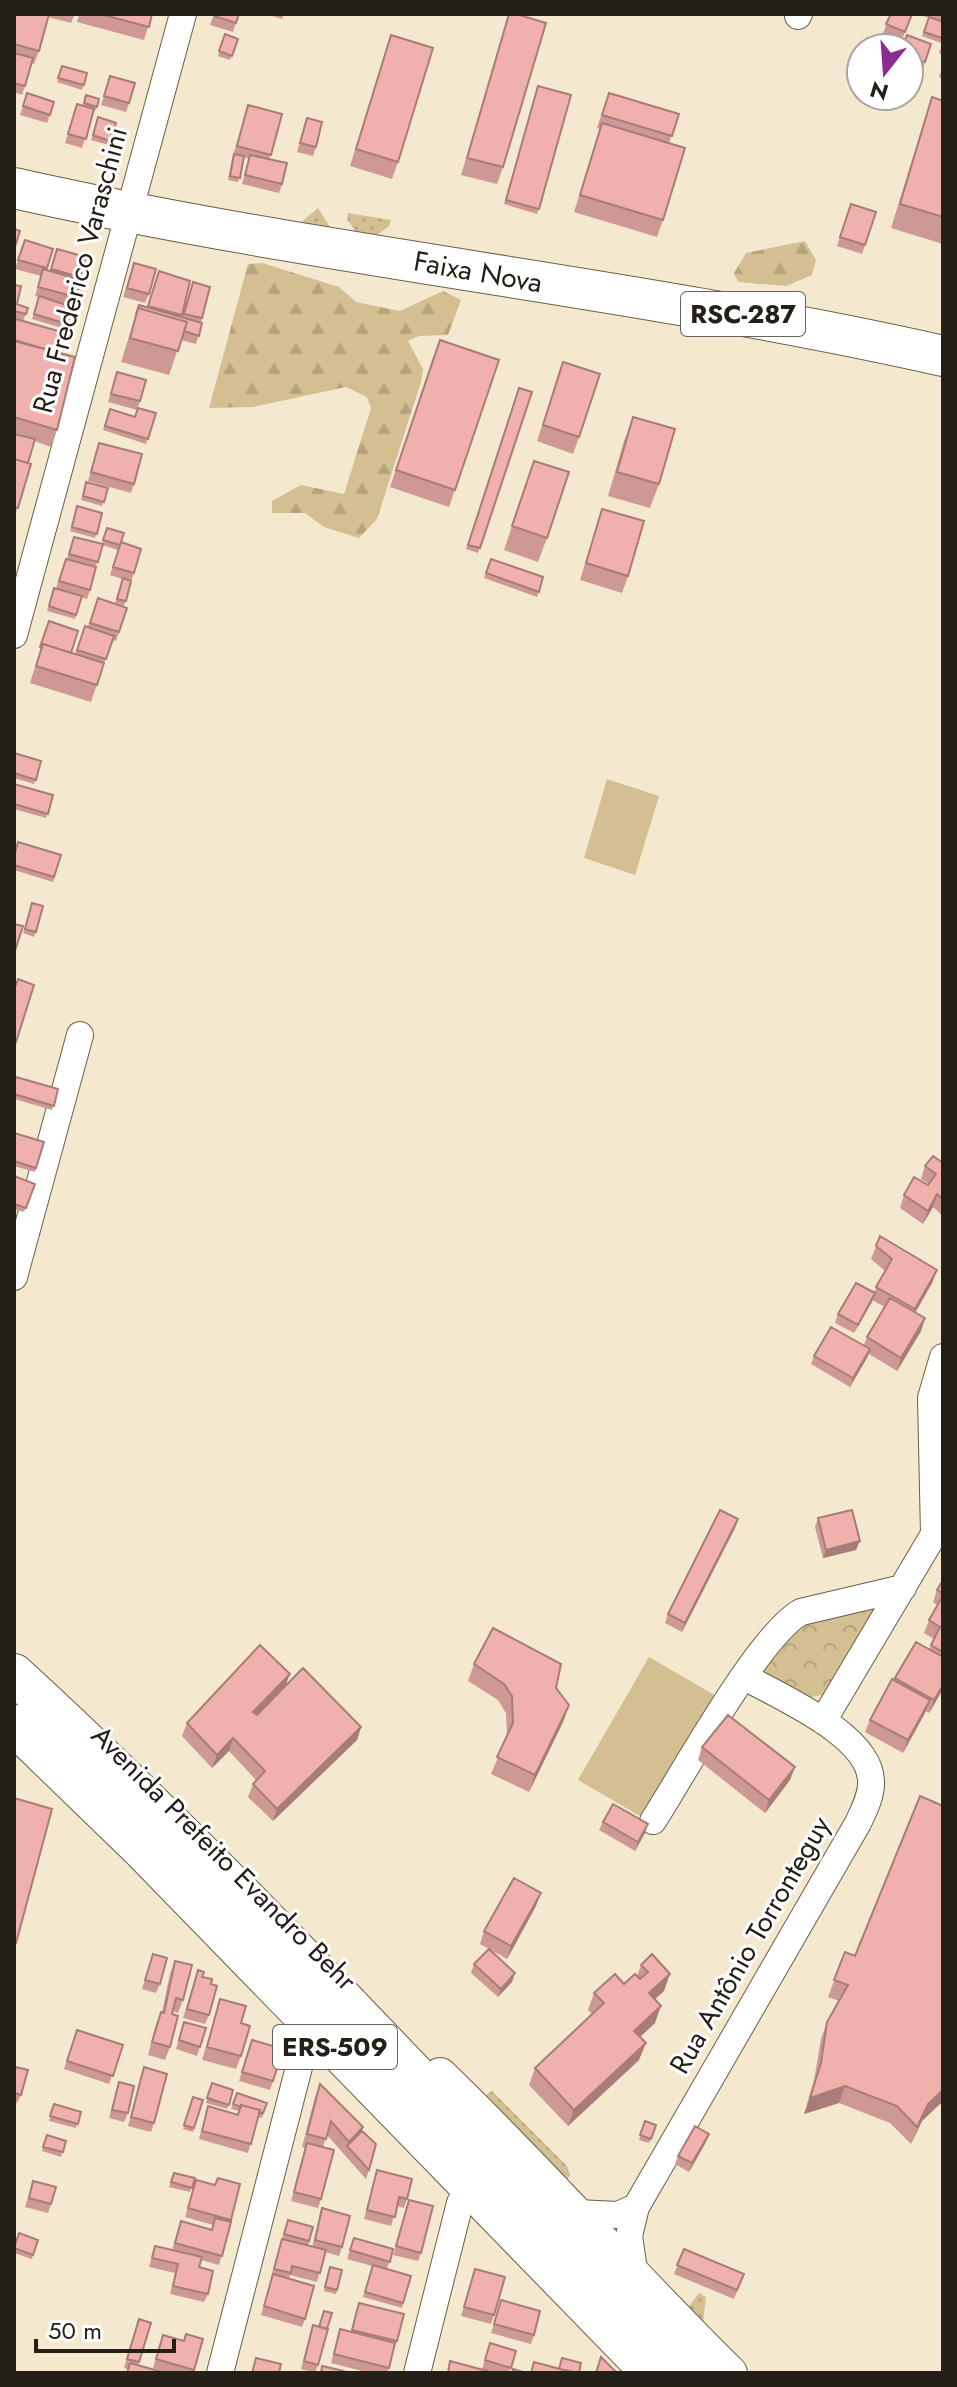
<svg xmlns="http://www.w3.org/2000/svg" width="957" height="2387" font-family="Jost,sans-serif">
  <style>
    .grass { fill: url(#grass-dots) }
    .forest { fill: url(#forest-firs) }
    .park { fill: url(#park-crowns) }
    .pitch { fill: #d4bf92 }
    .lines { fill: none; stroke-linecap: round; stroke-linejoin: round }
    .minor-casing { stroke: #695e48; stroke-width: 28 }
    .major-casing { stroke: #695e48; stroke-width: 36 }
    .highway-casing { stroke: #695e48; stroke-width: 42 }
    .minor { stroke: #fff; stroke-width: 26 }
    .major { stroke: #fff; stroke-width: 34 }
    .highway { stroke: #fff; stroke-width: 40 }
    .wall { fill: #ce9894 }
    .shaded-wall { fill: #a87c78 }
    .building { fill: #f0b1ac; stroke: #a87c78; stroke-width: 2 }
    .labels { text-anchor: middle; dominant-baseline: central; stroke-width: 6; stroke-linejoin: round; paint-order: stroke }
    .shield { fill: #fff; stroke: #66635d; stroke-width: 2 }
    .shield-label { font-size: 26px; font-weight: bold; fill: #242017 }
    .street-label { font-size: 28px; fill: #242017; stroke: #fff }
  </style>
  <defs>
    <pattern id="grass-dots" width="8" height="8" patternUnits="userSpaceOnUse" patternTransform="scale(2)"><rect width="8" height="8" fill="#d4bf92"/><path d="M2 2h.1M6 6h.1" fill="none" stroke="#b6a47d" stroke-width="1.8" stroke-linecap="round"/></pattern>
    <pattern id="forest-firs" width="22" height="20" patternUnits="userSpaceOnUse" patternTransform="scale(2)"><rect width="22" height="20" fill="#d4bf92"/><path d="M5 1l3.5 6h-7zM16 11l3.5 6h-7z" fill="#b6a47d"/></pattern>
    <pattern id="park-crowns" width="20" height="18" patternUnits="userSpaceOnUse" patternTransform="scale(2)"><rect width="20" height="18" fill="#d4bf92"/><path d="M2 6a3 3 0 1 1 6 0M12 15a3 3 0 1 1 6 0" fill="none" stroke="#b6a47d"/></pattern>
  </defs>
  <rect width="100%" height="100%" fill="#f4e8ce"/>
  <!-- grass -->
  <path class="grass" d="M318 208 331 229 299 224Z
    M348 213 391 220 389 226 373 238 358 235 347 219Z
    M492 2091 567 2166 570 2175 567 2180 486 2095Z
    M699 2293 706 2297 703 2323 688 2307Z"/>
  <!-- forest -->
  <path class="forest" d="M805 241 816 260 812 275 786 286 738 282 734 273 746 253Z
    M262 263 339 287 356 302 400 311 443 291 461 300 448 335 419 336 408 341 423 369 421 382 377 519 359 538 324 527 305 513H272V501L301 485 344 494 371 408 367 397 346 387 253 407 209 408 248 264Z"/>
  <!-- park -->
  <path class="park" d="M883 1604 831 1693 807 1698 759 1671 798 1626Z"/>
  <!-- pitch -->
  <path class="pitch" d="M607 779 659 796 635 875 584 858Z
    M649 1657 716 1696 645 1819 578 1780Z"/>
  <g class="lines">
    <defs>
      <path id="minor" d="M798 16 799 14
        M14 635 183 14
        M14 1277 80 1035
        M934 1534 931 1398 943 1357
        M823 1721 943 1519
        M653 1821C682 1776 760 1634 801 1612L903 1588
        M576 2213 618 2215 636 2207
        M635 2277 629 2236 636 2207 858 1823C864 1810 872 1795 871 1781 870 1735 780 1697 745 1677
        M220 2373 305 2044
        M417 2373 460 2203"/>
      <path id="major" d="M440 2075C540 2171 631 2276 730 2373"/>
      <path id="highway" d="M14 188C321 257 636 287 943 356
        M14 1674C255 1895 472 2140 701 2373
        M14 1725 145 1852 652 2373"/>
    </defs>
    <!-- minor casing -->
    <use href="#minor" class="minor-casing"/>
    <!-- major casing -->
    <use href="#major" class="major-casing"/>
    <!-- highway casing -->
    <use href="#highway" class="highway-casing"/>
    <!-- minor -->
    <use href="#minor" class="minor"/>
    <!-- major -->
    <use href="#major" class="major"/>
    <!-- highway -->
    <use href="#highway" class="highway"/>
  </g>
  <!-- wall -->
  <path class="wall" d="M14 14H75L71 23 48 17 39 51 34 64 32 63 22 95 14 92Z
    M79 14H152L144 40 77 22Z
    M214 14H239L233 32 210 25Z
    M266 14H284L282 19Z
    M509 14 503 167 497 184 461 175Z
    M891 14H913L901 41 883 33Z
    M917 14H943V36L941 43 922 36 929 18Z
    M225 34 238 39 230 60 218 56Z
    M391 35 398 162 392 179 350 166Z
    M943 42V55L939 53Z
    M931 44 922 71 909 67V48Z
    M62 66 87 73 82 90 57 82Z
    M943 66V79L939 77Z
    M110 76 129 103 126 112 101 105Z
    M538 86 571 95 537 214 504 204Z
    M27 93 54 102 47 123 20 115Z
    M609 93 679 114 669 143 663 220 657 237 574 212 600 129 597 128Z
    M86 95 99 99 95 111H94L82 148 65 143 77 104 83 105Z
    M932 97 943 101V244L891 228 924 121Z
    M248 105 282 114 269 159 282 184 279 193 242 184 249 159 244 157 238 182 228 180 232 159Z
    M98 117 110 141 109 145 91 140Z
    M307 118 316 147 313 156 297 152Z
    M851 204 876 212 862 254 837 246Z
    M25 240 53 249 46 270 50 271 57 249 86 257 76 297 65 329 32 319 39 297 35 296 41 276 15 269Z
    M134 263 149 294 145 303 123 297Z
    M159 271 190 281 181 317H182L190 291 202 318 201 323H202L196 344 181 340 169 375 121 362 139 305 147 307Z
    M14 285 17 304 28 308 23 321 59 353 57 430 51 447 34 441 15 517 14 324 15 321H14Z
    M433 357 499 360 449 507 390 487Z
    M563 362 579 437 573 454 537 441Z
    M117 372 140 401 137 410 108 402Z
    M519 388 532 392 478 553 466 549Z
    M110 409 135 417 156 413 146 444 103 430Z
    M633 417 659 484 650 508 608 496 624 441Z
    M99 443 134 484 131 493 88 481Z
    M534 461 547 538 538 562 504 550Z
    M86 482 108 488 102 506 81 500Z
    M77 506 102 513 95 538 70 531Z
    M602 509 628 576 622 593 580 580Z
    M107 528 124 533 118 550 102 545 96 566 67 559 74 537 102 544Z
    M121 542 141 549 124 606 115 603 122 579 110 575Z
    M66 559 90 590 87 599 81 597 75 619 47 611 54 588H56Z
    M491 559 543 577 537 597 484 578Z
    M98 598 127 608 116 641 112 640 91 702 30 683 49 621 71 653 75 654 85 626 88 627Z
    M14 753 36 780 34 784 14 778Z
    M14 784 53 795 46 818 14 809Z
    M14 855H61L53 882 14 870Z
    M32 903 43 906 34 937 23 933Z
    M14 1083 58 1089 52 1110 14 1099Z
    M14 1133 44 1142 35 1172 14 1166Z
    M943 1163V1216L933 1207 923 1224 900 1208 904 1195 929 1184 921 1179 925 1166Z
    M14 1176 35 1184 24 1212 14 1209Z
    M880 1236 937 1270 932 1283 915 1312 925 1318 921 1331 897 1371 869 1354 850 1387 811 1364 814 1356 864 1345 867 1337 885 1307 872 1300 854 1333 835 1323 838 1314 874 1292 885 1271 871 1259Z
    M818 1518 856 1550 823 1558 815 1527Z
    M738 1519 735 1528 682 1632 665 1623 668 1614Z
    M943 1580V1689L929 1713 926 1711 903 1753 865 1732 870 1720 916 1642 929 1650 934 1639 924 1633 929 1620 937 1605 933 1602 937 1590Z
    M474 1664 569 1705 563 1722 529 1792 491 1774 507 1736 506 1713 498 1700 468 1681Z
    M286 1686 361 1727 357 1740 273 1821 248 1797 253 1784 256 1780 229 1751 212 1768 182 1736 187 1723Z
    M702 1747 790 1780 765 1813 698 1760Z
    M943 1806V2101L922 2121 911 2144 890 2123 839 2103 804 2114 814 2080 821 2039 827 2022 839 2001 828 1997 845 1952 855 1956Z
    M603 1822 645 1833 635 1851 599 1830Z
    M536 1906 507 1959 489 1949 512 1982 498 1997 471 1973 474 1964 489 1949 480 1944 484 1931Z
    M153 1954 160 1984 156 1993 142 1989Z
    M175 1961 183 2000 178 2013 173 2011 170 2047 165 2060 148 2055 156 2024 161 2012H162L170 1974Z
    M641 1965 664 1991 655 1999V2023L640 2037 639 2060 568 2126 529 2085 535 2068 592 2014 588 2010 594 1993 624 1984 637 1976Z
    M198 1970 202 1977 211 1984 209 2015 205 2024 183 2018Z
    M220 1999 241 2023V2056L236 2069 202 2060Z
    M184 2022 206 2028 197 2056 176 2049Z
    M77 2030 123 2045 109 2084 64 2069Z
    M249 2049 273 2081 270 2090 239 2081Z
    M144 2067 154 2123 151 2132 128 2126Z
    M14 2072 21 2095 17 2103 14 2102Z
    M119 2082 128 2113 124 2122 109 2118Z
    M212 2083 233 2090 227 2109 206 2103Z
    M320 2084 363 2127 362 2131 369 2170 366 2179 327 2135 323 2147 321 2199 318 2208 291 2201 305 2148 302 2147 315 2097Z
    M237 2093 267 2103 262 2118 258 2117 248 2153 199 2139 208 2106 238 2115 239 2111 231 2109Z
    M193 2097 203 2100 193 2132 183 2129Z
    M54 2104 81 2112 76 2128 49 2121Z
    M645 2121 656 2125 649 2143 639 2140Z
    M47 2135 66 2141 61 2157 42 2151Z
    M706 2142 689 2172 675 2164 678 2156Z
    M377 2170 407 2199 404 2208 397 2206 391 2226 364 2219Z
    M174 2173 195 2178 190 2192 169 2187Z
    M196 2180 215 2185 240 2184 219 2265 201 2260 199 2267 208 2294 204 2302 170 2294 175 2273 149 2267 155 2246 172 2250 181 2221 211 2230 213 2225 185 2217Z
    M33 2181 51 2204 48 2213 25 2207Z
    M409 2200 421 2253 418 2261 393 2255Z
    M322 2208 342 2247 339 2256 325 2252 317 2282 290 2275 289 2279 305 2319 302 2327 261 2315 272 2278 271 2277 279 2248 288 2220 313 2227 308 2246 312 2247Z
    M354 2238 393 2249 387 2269 411 2276 402 2308 363 2297 372 2266 347 2259Z
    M14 2247 33 2255 32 2259 14 2253Z
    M684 2249 744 2274 734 2299 674 2274Z
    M475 2269 494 2315 491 2324 461 2316Z
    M328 2272 337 2290 336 2294 324 2291Z
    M501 2300 534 2335 531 2344 491 2333Z
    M357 2307 397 2341 395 2346 387 2373H370L331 2363 340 2329 351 2332Z
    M151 2323 138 2365 166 2373H127L128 2369 124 2368 136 2328Z
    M313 2325 318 2365 315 2373 301 2369Z
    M186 2334 203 2339 193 2373H170L153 2368 160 2344 184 2341Z
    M490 2343 516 2351 509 2373H497L482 2369Z"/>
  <!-- shaded-wall -->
  <path class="shaded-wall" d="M937 1194 933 1207 923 1224 928 1211Z
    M937 1270 932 1283 910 1322 915 1309Z
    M875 1293 872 1302 854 1333 858 1325Z
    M925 1318 921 1331 897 1371 901 1358Z
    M870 1349 867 1358 850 1387 853 1378Z
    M738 1519 735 1528 682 1632 685 1623Z
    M860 1541 856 1550 823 1558 826 1550Z
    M290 1674 285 1687 249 1725 253 1712Z
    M943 1685V1689L929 1713 934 1700Z
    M930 1700 925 1713 903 1753 908 1740Z
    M569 1705 563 1722 529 1792 535 1775Z
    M361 1727 357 1740 273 1821 277 1809Z
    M233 1738 229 1751 212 1768 217 1755Z
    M795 1767 790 1780 765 1813 769 1800Z
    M648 1824 645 1833 635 1851 638 1842Z
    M541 1893 536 1906 507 1959 511 1946Z
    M515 1973 512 1982 498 1997 501 1989Z
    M670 1974 664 1991 643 2010 649 1993Z
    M661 2006 655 2023 628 2048 634 2031Z
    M646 2043 639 2060 568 2126 574 2110Z
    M845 2086 839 2103 804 2114 810 2098Z
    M943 2090V2101L922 2121 911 2144 928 2104Z
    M709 2134 706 2142 689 2172 692 2163Z"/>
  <!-- building -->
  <path class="building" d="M14 14H49L39 51 14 44Z
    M100 14H152L149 27Z
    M214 14H239L236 23 214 16Z
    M509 14H516L546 23 503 167 467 158Z
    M891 14H912L905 32 886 24Z
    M929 17 943 22 942 38 924 32Z
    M225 34 238 39 232 56 219 51Z
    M391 35 433 48 398 162 356 149Z
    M907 35 931 44 925 62 909 57V48H902Z
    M14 53 33 58 25 86 14 83Z
    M62 66 87 73 84 85 58 78Z
    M110 76 135 83 129 103 104 96Z
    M538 86 571 95 539 209 506 200Z
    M27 93 54 102 50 115 23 106Z
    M609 93 679 114 672 136 602 115Z
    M86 95 99 99 97 107 84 103Z
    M932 97 943 101V217L900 204Z
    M77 104 94 109 86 139 68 134Z
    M248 105 282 114 271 155 237 146Z
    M98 117 116 123 110 141 93 135Z
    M307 118 322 122 316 147 300 143Z
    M602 123 685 148 663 220 580 195Z
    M234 154 244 156 240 178 230 176Z
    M250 155 287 163 282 184 245 175Z
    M851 204 876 212 865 245 840 237Z
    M14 229 20 231 14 250Z
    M25 240 53 249 47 268 18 260Z
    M57 249 86 257 80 277 51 269Z
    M134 263 156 269 149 294 127 288Z
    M43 269 81 280 76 297 38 287Z
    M159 271 190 281 182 315 148 306Z
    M193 282 210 287 202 318 184 314Z
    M14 285 21 286 17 304 28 308 26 314 14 311Z
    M39 296 72 307 67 324 34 314Z
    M139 305 202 323 199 336 184 331 187 322 138 308 136 314Z
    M138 308 187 322 178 351 130 338Z
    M16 319 65 333 59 353 14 340V325Z
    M440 340 499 360 455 490 396 470Z
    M14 341 75 357 57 430 14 417Z
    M563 362 600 374 579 437 543 425Z
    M117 372 146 380 140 401 111 394Z
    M519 388 532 392 480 548 468 545Z
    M138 408 156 413 148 439 105 426 110 409 135 417Z
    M633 417 675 429 659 484 617 472Z
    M14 434 35 439 28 463 14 459Z
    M99 443 142 454 134 484 91 472Z
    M14 459 31 464 18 508 14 507Z
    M534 461 569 472 547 538 512 526Z
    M86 482 108 488 104 502 83 496Z
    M77 506 102 513 97 534 72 527Z
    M602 509 644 521 628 576 586 563Z
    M107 528 124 533 120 545 103 540Z
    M74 537 103 544 98 562 69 554Z
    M121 542 141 549 134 573 113 567Z
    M66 559 96 567 90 590 59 581Z
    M491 559 543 577 539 592 486 573Z
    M123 578 131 581 126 601 117 599Z
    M54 588 82 596 76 615 49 606Z
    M98 598 127 608 119 632 90 623Z
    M49 621 78 631 71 653 43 644 41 648 40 647Z
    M85 626 114 636 106 659 77 650Z
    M43 644 104 663 97 685 36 666Z
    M14 753 41 761 36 780 14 773Z
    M14 784 53 795 48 814 14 804Z
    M18 842 61 855 54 877 14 865V856Z
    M32 903 43 906 36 932 25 929Z
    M14 924 23 926 14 954Z
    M18 979 34 985 16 1042 14 1041V990Z
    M16 1077 58 1089 54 1106 14 1094V1084Z
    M14 1133 44 1142 36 1168 14 1161Z
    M933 1156 943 1163V1199L937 1194 928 1211 904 1195 914 1177 928 1185 936 1174 925 1166Z
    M14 1176 35 1184 26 1208 14 1204Z
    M880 1236 937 1270 915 1309 876 1287 892 1259 876 1246Z
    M856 1283 875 1293 858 1325 838 1314Z
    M890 1298 925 1318 901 1358 867 1337Z
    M831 1327 870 1349 853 1378 814 1356Z
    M720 1510 738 1519 685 1623 668 1614Z
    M852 1510 860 1541 826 1550 818 1518Z
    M943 1580V1593L937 1590Z
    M941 1599 943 1600V1652L931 1645 940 1627 929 1620Z
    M493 1628 561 1664 556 1688 569 1705 535 1775 497 1757 513 1723 512 1696 504 1684 474 1664Z
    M916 1642 943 1657V1685L934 1700 895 1678Z
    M260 1645 290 1674 253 1712 257 1715 303 1668 361 1727 277 1809 253 1784 265 1771 233 1738 217 1755 187 1723Z
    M892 1679 930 1700 908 1740 870 1720Z
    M728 1715 795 1767 769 1800 702 1747Z
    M920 1796 943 1806V2090L928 2104 917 2127 897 2106 845 2086 810 2098 821 2063 827 2022 848 1985 834 1980 845 1952 855 1956Z
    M14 1798 52 1809 16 1943 14 1942Z
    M613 1804 648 1824 638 1842 603 1822Z
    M514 1878 541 1893 511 1946 484 1931Z
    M489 1949 515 1973 501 1989 474 1964Z
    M153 1954 167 1958 160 1984 145 1980Z
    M652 1954 670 1974 649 1993 661 2006 634 2031 646 2043 574 2110 535 2068 604 2003 594 1993 615 1974 624 1984 635 1974 640 1979 648 1972 641 1965Z
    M175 1961 192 1965 183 2000 176 1998 172 2014 178 2016 170 2047 152 2042 161 2012 164 2013Z
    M198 1970 204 1972 202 1977 212 1979 211 1984 217 1986 209 2015 187 2009Z
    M220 1999 246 2006 241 2023 250 2026 241 2056 207 2047Z
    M184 2022 206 2028 200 2047 179 2040Z
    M77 2030 123 2045 113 2076 67 2061Z
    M252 2040 283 2049 273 2081 242 2072Z
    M16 2067 28 2070 21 2095 14 2093V2073Z
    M144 2067 167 2074 154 2123 131 2117Z
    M119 2082 134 2086 128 2113 112 2110Z
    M212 2083 233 2090 229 2105 207 2098Z
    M320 2084 363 2127 349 2142 331 2121 326 2139 307 2134Z
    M237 2093 267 2103 263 2113 259 2112 260 2110 241 2105V2107L233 2104Z
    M193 2097 203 2100 194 2128 184 2125Z
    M54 2104 81 2112 78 2124 50 2116Z
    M241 2105 260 2110 251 2144 202 2131 208 2106 238 2115Z
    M645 2121 656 2125 651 2139 640 2135Z
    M695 2126 709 2134 692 2163 678 2156Z
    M362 2131 376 2144 369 2170 347 2146Z
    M47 2135 66 2141 63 2152 43 2147Z
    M307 2143 334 2150 321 2199 294 2192Z
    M377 2170 412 2179 407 2199 399 2197 395 2217 367 2210Z
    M174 2173 195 2178 192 2188 171 2182Z
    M218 2178 240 2184 231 2220 188 2208 196 2180 215 2185Z
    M33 2181 56 2187 51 2204 29 2198Z
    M409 2200 433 2206 421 2253 396 2246Z
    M322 2208 350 2216 342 2247 315 2240Z
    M215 2218 231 2222 222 2256 175 2243 181 2221 212 2230Z
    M288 2220 313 2227 309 2241 284 2234Z
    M19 2233 38 2240 33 2255 14 2248Z
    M354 2238 393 2249 390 2262 350 2250Z
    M282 2239 326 2250 320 2273 292 2266 291 2273 274 2269Z
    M155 2246 202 2257 199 2267 213 2271 208 2294 173 2286 178 2264 152 2258Z
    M684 2249 744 2274 737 2290 677 2265Z
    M373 2265 411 2276 403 2303 365 2292Z
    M330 2267 342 2270 337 2290 325 2287Z
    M475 2269 505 2277 494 2315 464 2307Z
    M273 2274 314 2286 305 2319 264 2306Z
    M501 2300 540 2311 534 2335 494 2324Z
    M359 2303 404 2314 397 2341 352 2330Z
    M324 2311 332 2313 327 2329 319 2327Z
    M139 2319 151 2323 139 2362 127 2359Z
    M313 2325 328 2329 318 2365 304 2361Z
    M340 2329 395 2343 389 2368 334 2354Z
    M186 2334 203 2339 194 2370 156 2359 163 2335 184 2341Z
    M490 2343 516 2351 511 2368 485 2360Z
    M601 2357 617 2373H596Z
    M256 2358 281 2364 279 2373H252Z
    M562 2358 581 2363 579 2373 559 2369Z
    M450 2361 487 2371 486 2373H448Z
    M534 2362 575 2373H531Z
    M130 2363 166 2373H127Z
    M322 2366 344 2371V2373H321Z
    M513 2369 526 2373H512Z"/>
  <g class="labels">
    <!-- shield labels -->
    <g class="shield">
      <rect x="681" y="292" width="124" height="44" rx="6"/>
      <rect x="273" y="2025" width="124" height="44" rx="6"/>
    </g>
    <g class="shield-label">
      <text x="743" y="314">RSC-287</text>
      <text x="335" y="2047">ERS-509</text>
    </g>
    <!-- street labels -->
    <g class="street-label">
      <text transform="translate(80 270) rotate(-75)">Rua Frederico Varaschini</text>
      <text transform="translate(478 272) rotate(10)">Faixa Nova</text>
      <text transform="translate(224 1858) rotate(45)">Avenida Prefeito Evandro Behr</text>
      <text transform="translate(750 1945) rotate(-60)">Rua Antônio Torronteguy</text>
    </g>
  </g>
  <!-- border -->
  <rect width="957" height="2387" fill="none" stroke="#242017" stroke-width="32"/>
  <!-- north arrow -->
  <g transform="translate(885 72) rotate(197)"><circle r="38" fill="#ffffff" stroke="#a7a6a2" stroke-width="2"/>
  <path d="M0-6L14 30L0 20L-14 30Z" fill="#8b2b93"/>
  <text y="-12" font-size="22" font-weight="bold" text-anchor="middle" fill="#242017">N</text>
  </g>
  <!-- scale -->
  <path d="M36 2339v12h138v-12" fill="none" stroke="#242017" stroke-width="4"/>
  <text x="48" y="2339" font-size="24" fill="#242017" stroke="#ffffff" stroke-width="6" paint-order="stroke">50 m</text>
</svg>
